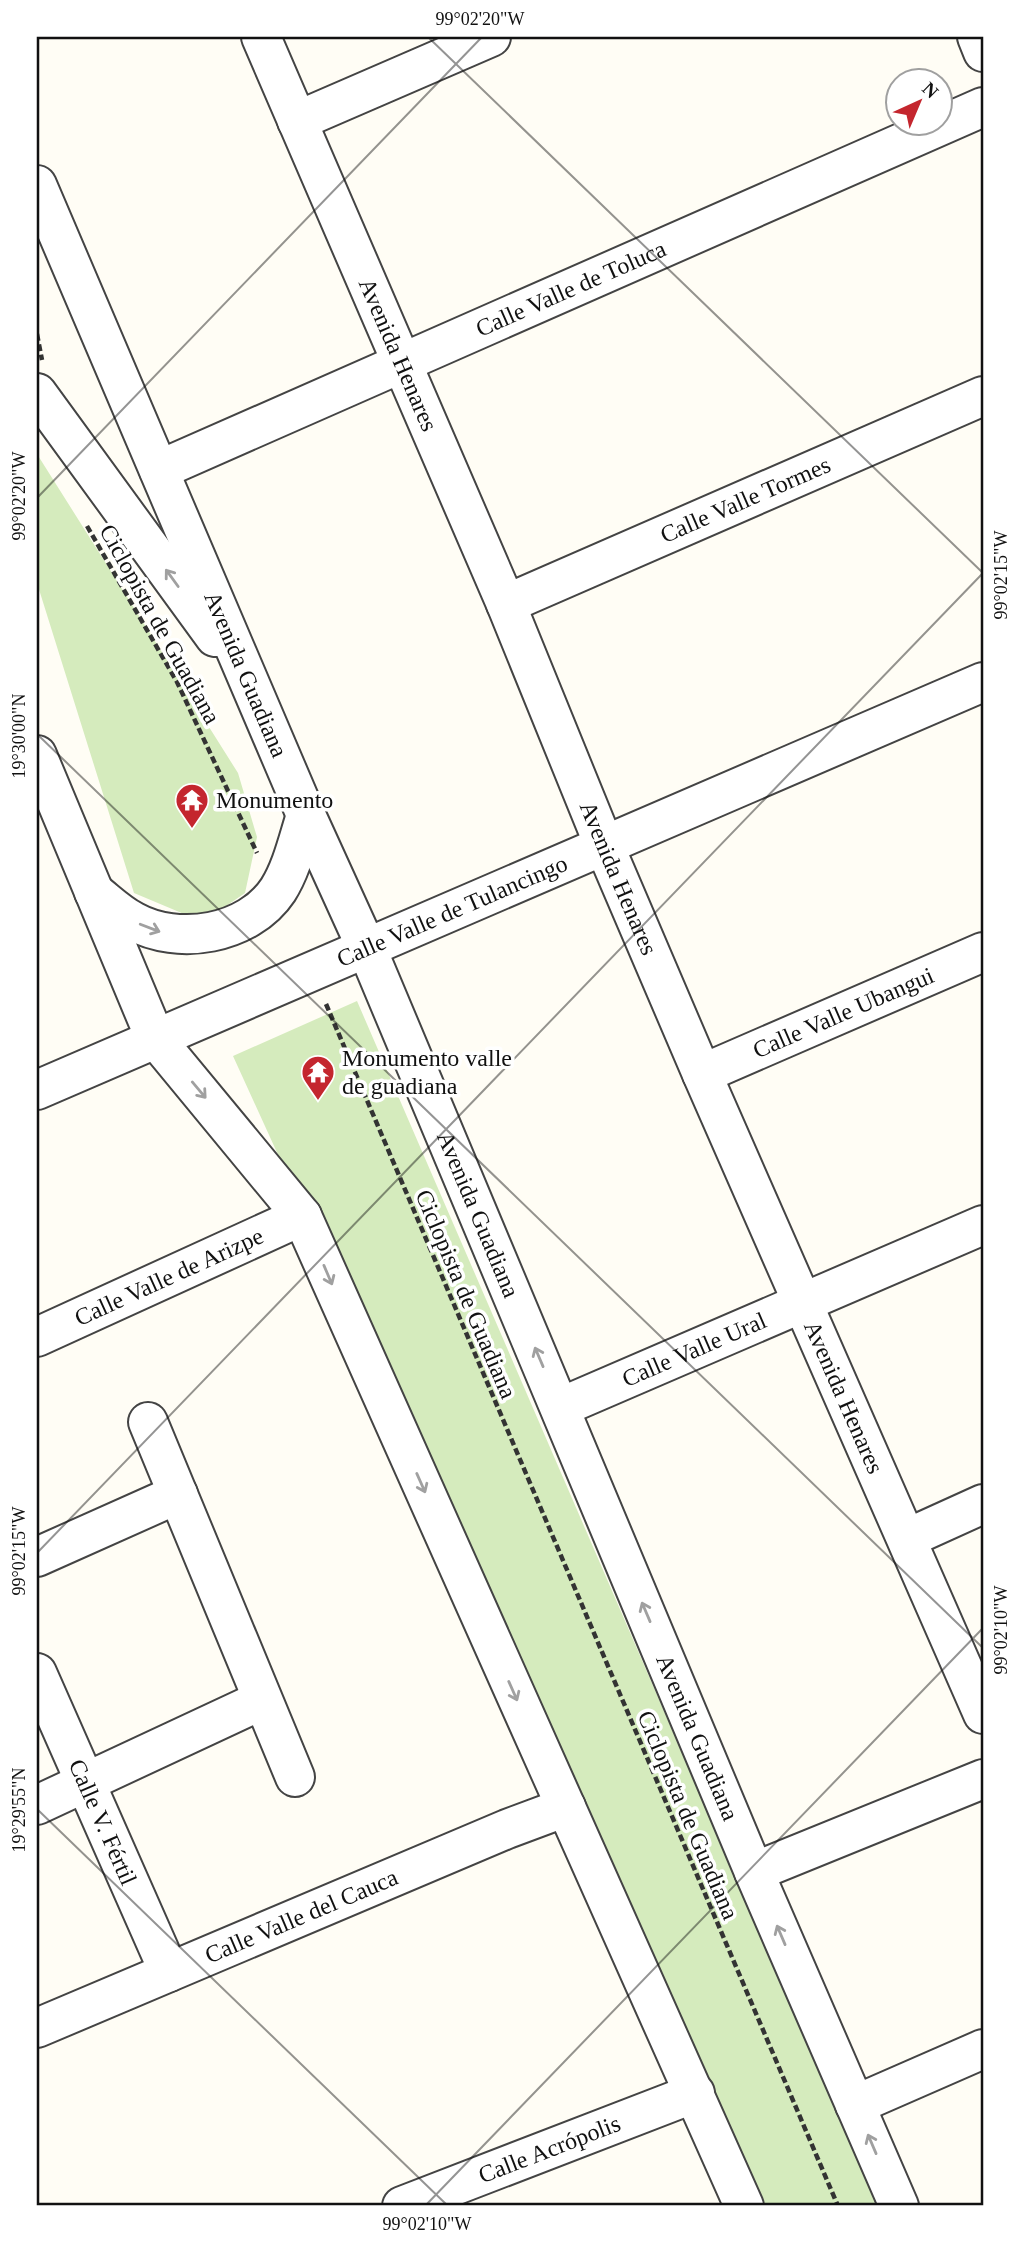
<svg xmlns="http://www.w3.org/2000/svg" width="1020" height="2243" font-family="'Times New Roman',serif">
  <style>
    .green { fill: #d5ebbd }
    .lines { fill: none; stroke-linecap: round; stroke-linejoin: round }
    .minor-casing { stroke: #444; stroke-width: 42 }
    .path { stroke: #333; stroke-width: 4.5; stroke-dasharray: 7 3.5; stroke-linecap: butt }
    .minor { stroke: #fff; stroke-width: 38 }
    .oneway { stroke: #a0a0a0 }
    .ticks { fill: none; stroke: #111; stroke-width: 2; stroke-opacity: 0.45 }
    .labels { text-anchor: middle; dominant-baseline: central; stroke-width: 7; stroke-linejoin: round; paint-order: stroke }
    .street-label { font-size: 24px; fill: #111; stroke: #fff }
    .poi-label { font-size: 24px; fill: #111; stroke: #fff; text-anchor: start }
    .neatline { fill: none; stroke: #111; stroke-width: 2.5 }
    .ticks-label { font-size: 18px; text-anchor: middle; fill: #111 }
  </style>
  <rect width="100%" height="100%" fill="#fffdf5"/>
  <!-- green -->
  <path class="green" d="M37 454 238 773 257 837 245 893 203 922 134 893 37 583Z
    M357 1001 878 2206H757L233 1056Z"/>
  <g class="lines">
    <defs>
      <g id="minor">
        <path id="s1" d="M261 37 506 604 604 845 702 1074 983 1714"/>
        <path d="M977 37 983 52"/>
        <path d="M297 121 491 37"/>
        <path id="s2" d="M37 185 306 815 367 949 754 1872 899 2206"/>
        <path d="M37 393 215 637"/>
        <path id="s3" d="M159 470 983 107"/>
        <path id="s4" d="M506 604 983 396"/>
        <path d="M37 755 155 1038 302 1216 744 2206"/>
        <path d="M94 892C107 902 119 914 133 921 178 946 248 935 278 890 292 868 298 840 306 815"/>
        <path id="s5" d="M702 1074 983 952"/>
        <path id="s6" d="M37 1090 983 682"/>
        <path id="s7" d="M37 1337 302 1216"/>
        <path id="s8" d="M561 1407 983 1225"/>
        <path d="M148 1422 295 1777"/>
        <path d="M908 1538 983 1504"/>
        <path d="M37 1557 178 1494"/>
        <path id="s9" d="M37 1673 169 1972"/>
        <path d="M37 1805 262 1700"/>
        <path d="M754 1872 983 1779"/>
        <path id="s10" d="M37 2028 507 1829 566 1807"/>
        <path d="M855 2105 983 2049"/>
        <path id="s11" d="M402 2206 695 2093"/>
      </g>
    </defs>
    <!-- minor casing -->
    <use href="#minor" class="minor-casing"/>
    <!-- path -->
    <path class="path" d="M37 334 42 360
      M87 526 177 682 257 853
      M326 1004 838 2206"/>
    <!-- minor -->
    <use href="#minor" class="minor"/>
  </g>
  <!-- one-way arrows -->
  <defs><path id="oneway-shaft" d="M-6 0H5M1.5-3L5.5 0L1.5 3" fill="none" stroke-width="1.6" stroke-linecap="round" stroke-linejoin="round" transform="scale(1.75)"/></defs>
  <g class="oneway">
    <use href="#oneway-shaft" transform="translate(172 578) rotate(-126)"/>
    <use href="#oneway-shaft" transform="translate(150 928) rotate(21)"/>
    <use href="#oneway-shaft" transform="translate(199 1090) rotate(50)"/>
    <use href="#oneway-shaft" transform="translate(328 1275) rotate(67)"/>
    <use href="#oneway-shaft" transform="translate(539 1357) rotate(-113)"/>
    <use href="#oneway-shaft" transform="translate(421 1483) rotate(66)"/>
    <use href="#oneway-shaft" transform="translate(646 1612) rotate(-113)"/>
    <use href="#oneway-shaft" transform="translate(513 1691) rotate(66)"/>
    <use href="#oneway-shaft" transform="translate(781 1935) rotate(-113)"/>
    <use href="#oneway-shaft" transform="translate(872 2144) rotate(-113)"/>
  </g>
  <!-- ticks -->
  <path class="ticks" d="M428 37 983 573M37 498 482 37M37 734 983 1648M37 1553 983 573M37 1809 448 2206M425 2206 983 1628"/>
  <!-- icons -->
  <defs>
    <symbol id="temple-pin" viewBox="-11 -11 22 30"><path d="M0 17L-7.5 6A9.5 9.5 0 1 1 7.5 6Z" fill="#c4262e" stroke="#fff"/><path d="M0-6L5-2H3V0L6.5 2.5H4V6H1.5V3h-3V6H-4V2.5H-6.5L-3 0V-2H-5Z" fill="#fff"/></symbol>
  </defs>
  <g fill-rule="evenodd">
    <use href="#temple-pin" x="173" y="781" width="38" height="52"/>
    <use href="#temple-pin" x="299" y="1053" width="38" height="52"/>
  </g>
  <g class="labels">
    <!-- street labels -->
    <g class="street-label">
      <text stroke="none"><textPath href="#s3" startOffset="450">Calle Valle de Toluca</textPath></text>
      <text stroke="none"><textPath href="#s1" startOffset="346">Avenida Henares</textPath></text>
      <text stroke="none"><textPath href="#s4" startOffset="261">Calle Valle Tormes</textPath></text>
      <text transform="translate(160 624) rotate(61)">Ciclopista de Guadiana</text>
      <text stroke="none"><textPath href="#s2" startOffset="532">Avenida Guadiana</textPath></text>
      <text stroke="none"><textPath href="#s1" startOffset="914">Avenida Henares</textPath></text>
      <text stroke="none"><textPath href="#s6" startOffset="452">Calle Valle de Tulancingo</textPath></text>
      <text stroke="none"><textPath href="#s5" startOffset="154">Calle Valle Ubangui</textPath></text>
      <text stroke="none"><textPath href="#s2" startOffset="1120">Avenida Guadiana</textPath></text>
      <text stroke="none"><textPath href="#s7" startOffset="145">Calle Valle de Arizpe</textPath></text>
      <text transform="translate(466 1294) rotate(67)">Ciclopista de Guadiana</text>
      <text stroke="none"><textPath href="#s8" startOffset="145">Calle Valle Ural</textPath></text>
      <text stroke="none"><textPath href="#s1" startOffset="1480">Avenida Henares</textPath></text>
      <text stroke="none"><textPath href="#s2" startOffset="1687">Avenida Guadiana</textPath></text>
      <text transform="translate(688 1815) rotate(67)">Ciclopista de Guadiana</text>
      <text stroke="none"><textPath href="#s9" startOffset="163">Calle V. Fértil</textPath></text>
      <text stroke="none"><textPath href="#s10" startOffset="287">Calle Valle del Cauca</textPath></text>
      <text stroke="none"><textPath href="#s11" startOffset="158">Calle Acrópolis</textPath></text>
    </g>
    <!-- poi labels -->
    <g class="poi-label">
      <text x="216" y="800">Monumento</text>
      <text x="342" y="1058">Monumento valle<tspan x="342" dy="28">de guadiana</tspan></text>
    </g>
  </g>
  <!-- border -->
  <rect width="1020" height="2243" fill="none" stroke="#ffffff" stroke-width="77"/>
  <!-- north arrow -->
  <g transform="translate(919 102) rotate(44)"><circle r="33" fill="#ffffff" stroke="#a0a0a0" stroke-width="2"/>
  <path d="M0-5L12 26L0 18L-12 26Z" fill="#c4262e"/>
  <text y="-10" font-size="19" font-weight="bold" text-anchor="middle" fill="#111111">N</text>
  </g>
  <rect x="38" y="38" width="944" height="2166" class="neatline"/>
  <g class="ticks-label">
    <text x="480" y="25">99°02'20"W</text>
    <text transform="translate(19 496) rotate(-90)" y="6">99°02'20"W</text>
    <text transform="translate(1001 575) rotate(-90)" y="6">99°02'15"W</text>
    <text transform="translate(19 736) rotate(-90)" y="6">19°30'00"N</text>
    <text transform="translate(19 1551) rotate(-90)" y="6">99°02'15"W</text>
    <text transform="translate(1001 1630) rotate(-90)" y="6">99°02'10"W</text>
    <text transform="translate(19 1810) rotate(-90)" y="6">19°29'55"N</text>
    <text x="427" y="2230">99°02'10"W</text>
  </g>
</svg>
